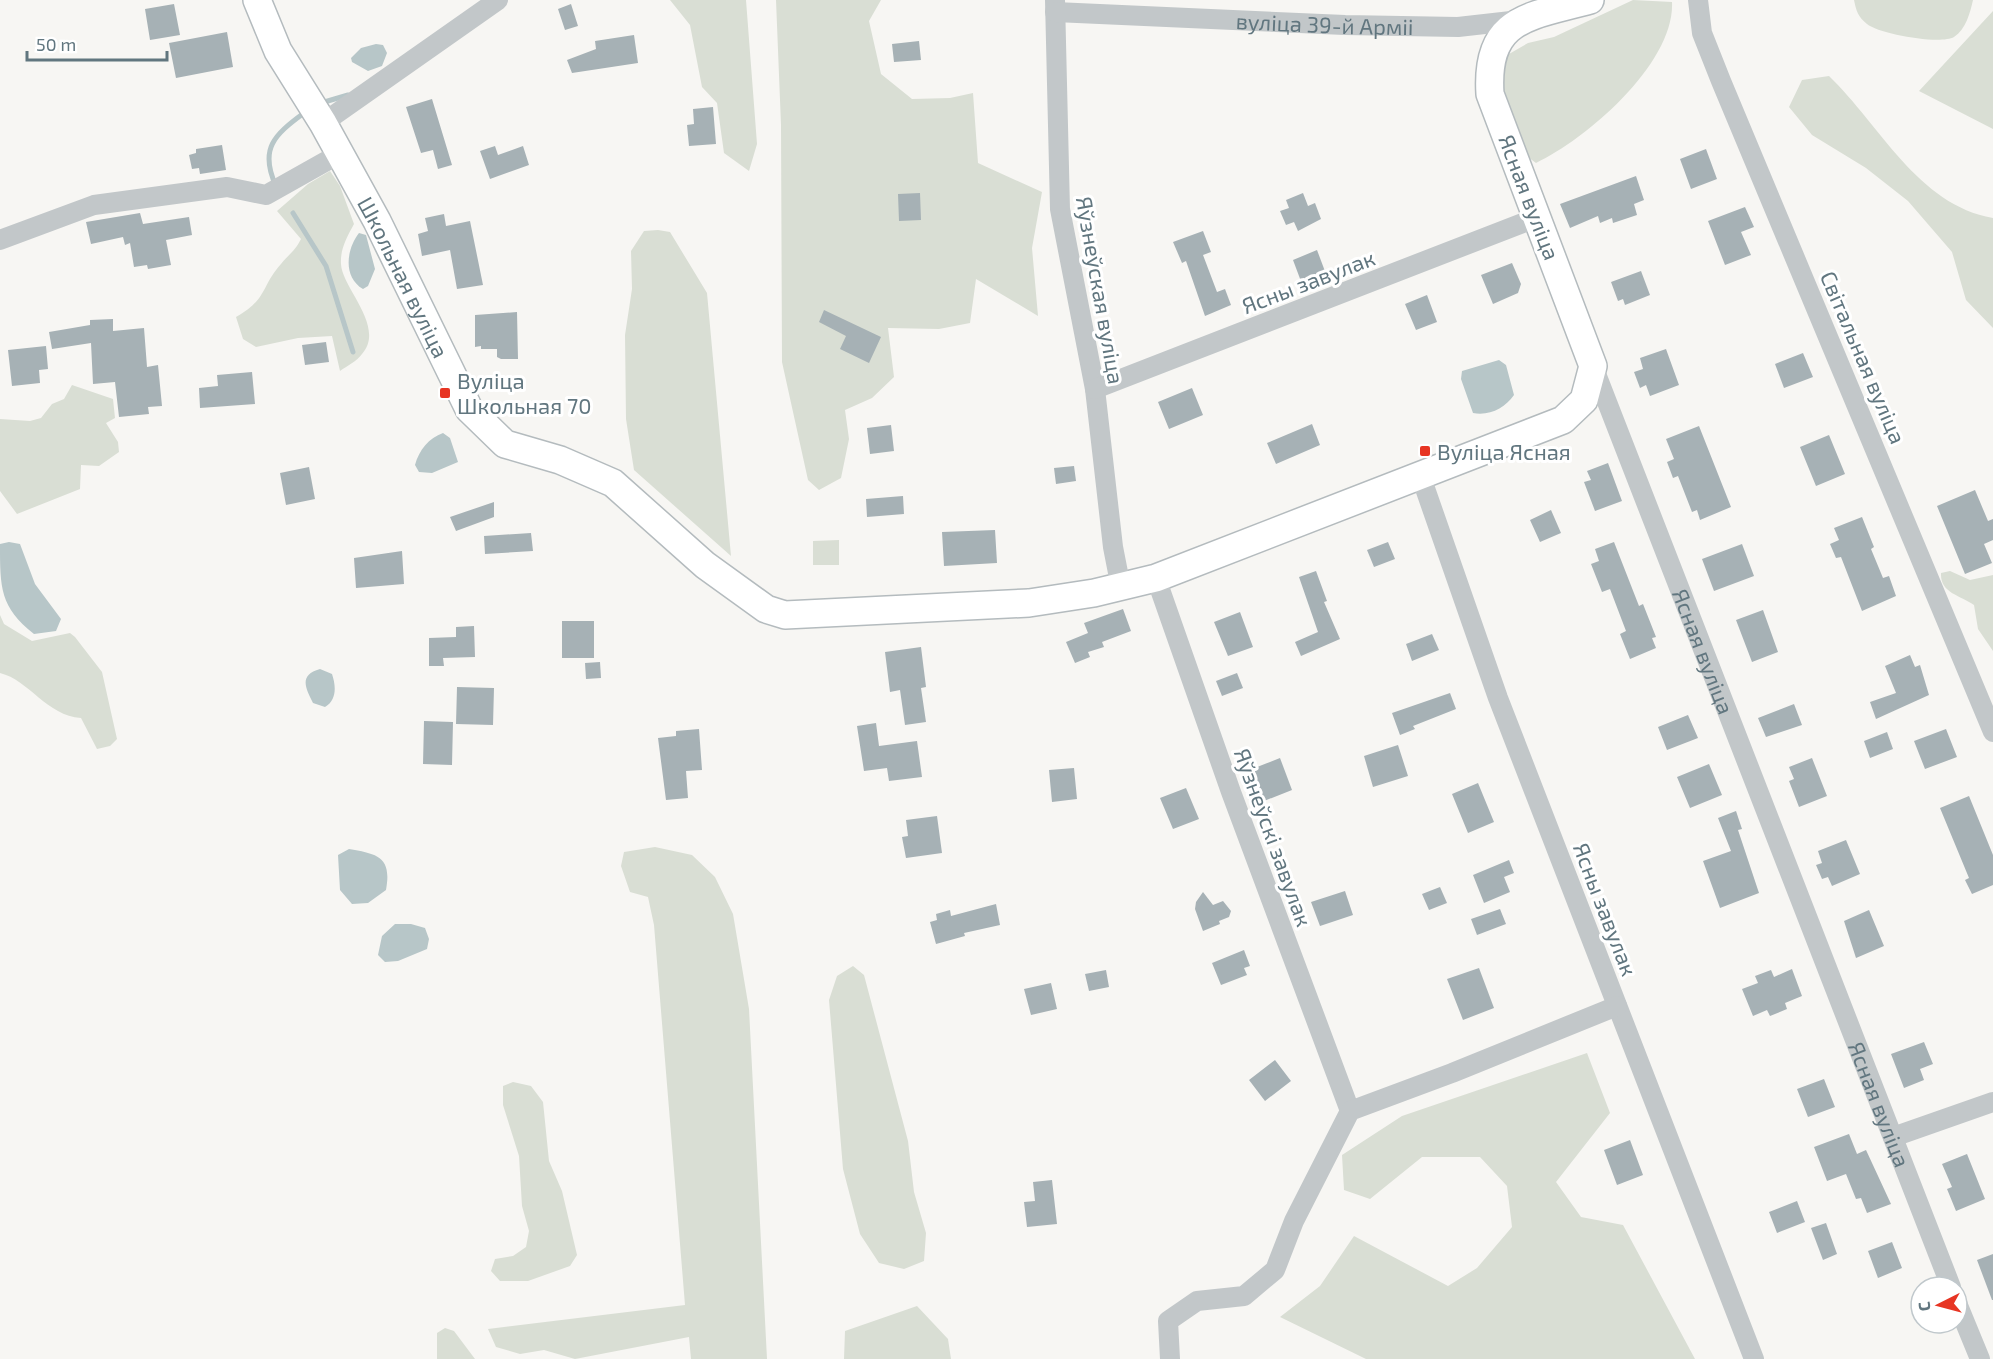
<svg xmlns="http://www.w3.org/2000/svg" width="1993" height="1359" font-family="'Exo 2',sans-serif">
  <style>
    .green { fill: #d9ded4 }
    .water { fill: #b7c6c8 }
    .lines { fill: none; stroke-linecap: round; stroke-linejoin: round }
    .stream { stroke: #b7c6c8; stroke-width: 5 }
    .building { fill: #a6b1b5 }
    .secondary-casing { stroke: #b4bbbe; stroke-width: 30 }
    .street { stroke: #c2c7c9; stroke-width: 20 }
    .secondary { stroke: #fff; stroke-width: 27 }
    .poi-dot { fill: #e73523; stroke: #fff; stroke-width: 2 }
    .labels { text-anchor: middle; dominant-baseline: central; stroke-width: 6; stroke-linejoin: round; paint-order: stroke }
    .street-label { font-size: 22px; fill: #61767f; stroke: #fff }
    .poi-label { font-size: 22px; fill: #61767f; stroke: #fff; text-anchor: start }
  </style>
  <rect width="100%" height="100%" fill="#f7f6f3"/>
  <!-- green -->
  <path class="green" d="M670 0H746L757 144 749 171 724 153 717 103 702 87 690 25Z
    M776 0H881L869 21 881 74 912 99 950 98 973 93 978 163 1042 192 1032 248 1038 316 976 279 970 323 939 329 888 328 894 377 872 398 845 410 849 439 841 478 819 490 808 480 782 362 781 125Z
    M1633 0 1672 2C1675 63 1587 139 1536 163L1524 154 1497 83 1498 69 1509 54 1528 43 1554 37Z
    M1854 0H1973C1970 13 1966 29 1954 37 1940 45 1879 34 1867 24 1858 17 1856 10 1854 0Z
    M1993 11V129L1919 91Z
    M1829 76C1880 125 1918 205 1993 218V328L1966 300 1952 252 1908 201 1866 168 1812 135 1789 107 1802 80Z
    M330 171 340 186 354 224C347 237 340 249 341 264 342 288 386 327 362 354 357 361 347 366 340 371L332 336 298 338 256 347 243 339 236 317C268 299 261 286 281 264 289 254 295 251 301 239L277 211 308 184Z
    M658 230 670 232 707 293 731 556 634 470 626 419 625 335 632 289 631 251 644 231Z
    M72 385 113 399 115 418 106 423 118 442 119 452 99 466 81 465 80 489 17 514 0 491V419L30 421 41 418 52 404 64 399Z
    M839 540V565H813V541Z
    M1950 571 1970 580 1993 575V651L1978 629 1974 605C1960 595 1940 593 1941 573Z
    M0 615 4 624 32 641 70 633 75 637 102 672 117 739 110 746 97 749 81 718C47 716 29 680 0 673Z
    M655 847 692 855 715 877 733 914 749 1009 767 1359H691L689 1337 575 1359 544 1350 520 1354 496 1347 488 1329 685 1305 654 925 648 897 630 892 621 866 624 852Z
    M853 966 864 975 908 1141 914 1192 926 1233 924 1261 904 1269 879 1263 860 1234 843 1169 829 1000 837 976Z
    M1587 1053 1610 1113 1556 1182 1581 1217 1623 1225 1695 1359H1366L1280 1317 1320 1286 1354 1236 1448 1286 1477 1268 1512 1227 1507 1186 1480 1157H1422L1370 1199 1344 1190 1342 1155 1402 1116Z
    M513 1082 531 1086 543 1102 549 1161 562 1191 577 1255 570 1266 528 1281H500L491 1271 495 1259 513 1256 526 1247 529 1231 522 1206 519 1156 503 1105V1086Z
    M917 1306 948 1339 951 1359H844L845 1331Z
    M445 1328 454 1331 475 1359H437V1333Z"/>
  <!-- water -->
  <path class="water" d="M376 44 383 45 387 53 382 66 368 71 352 62 351 58 361 48Z
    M359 233 366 235 375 269 368 286 363 289C343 277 346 250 359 233Z
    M1499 360 1506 365 1514 395C1505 408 1490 416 1473 413L1461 379 1462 371Z
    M443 433 450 438 458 462 432 473 419 472 415 465C419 450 429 438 443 433Z
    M9 542 20 544 35 584 61 619 56 631 34 634C0 607 0 588 0 544Z
    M320 669 332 674C336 686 337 700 325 707L313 703C305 687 299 675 320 669Z
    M349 849C378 854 392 857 386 890L368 903 352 904 340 890 338 855Z
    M395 924H411L425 928 429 939 427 949 398 961 385 962 378 955 382 936Z"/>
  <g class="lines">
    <!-- stream -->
    <path class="stream" d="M321 103 348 95
      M276 186C259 149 274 135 304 113
      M293 213 326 266 353 352"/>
  </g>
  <!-- building -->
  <path class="building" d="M174 4 180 35 150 40 145 9Z
    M571 4 578 26 565 30 558 9Z
    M227 32 233 67 176 78 169 43Z
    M634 35 638 63 572 73 567 60 596 49 595 41Z
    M919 41 921 60 894 62 892 44Z
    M432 99 452 165 438 169 433 150 421 153 406 107Z
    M713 107 716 144 689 146 687 125 694 124 693 109Z
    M222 145 226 170 200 174 199 168 192 169 189 155 196 153V149Z
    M495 146 498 155 523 146 529 165 490 179 480 151Z
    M1706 149 1717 179 1691 189 1680 159Z
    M1636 176 1644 200 1634 204 1637 215 1613 223 1612 218 1600 223 1598 216 1570 228 1560 204Z
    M920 193 921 220 899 221 898 194Z
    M1303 193 1308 206 1315 203 1321 219 1298 231 1294 222 1286 225 1280 211 1289 208 1286 200Z
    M1745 207 1754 227 1741 232 1751 255 1725 265 1708 221Z
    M140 213 143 224 189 217 192 235 166 240 171 265 148 269 147 265 134 267 130 243 125 245 123 237 91 244 86 222Z
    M444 214 446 226 470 221 483 285 457 289 450 250 422 256 418 234 428 231 425 218Z
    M1203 231 1211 252 1203 255 1217 292 1225 289 1231 305 1205 316 1186 261 1182 263 1173 242Z
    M1317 250 1326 274 1302 284 1293 260Z
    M1512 263 1521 284 1518 293 1493 304 1481 275Z
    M1641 271 1650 295 1625 305 1623 299 1618 301 1611 282Z
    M1427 295 1437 322 1416 330 1405 304Z
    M824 310 881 337 869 363 840 349 846 336 819 322Z
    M517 312 518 359H501L497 357V349H481V346L475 347V315Z
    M113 319V331L144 328 147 367 158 365 162 406 148 407 149 414 119 417 115 382 93 384 91 343 52 349 49 332 90 325V320Z
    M326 342 329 362 305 365 302 345Z
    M46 346 48 369 39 370 40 383 12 386 8 350Z
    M1666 349 1679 385 1650 396 1646 385 1640 388 1634 372 1643 369 1640 358Z
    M1803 353 1813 377 1784 388 1775 364Z
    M252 372 255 404 200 408 199 388 218 386 217 375Z
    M1192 388 1203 415 1169 429 1158 402Z
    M1312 424 1320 445 1276 464 1267 443Z
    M891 425 894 451 870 454 867 428Z
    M1699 426 1731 507 1700 520 1697 510 1692 512 1678 476 1673 478 1667 462 1674 459 1666 439Z
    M1829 435 1845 474 1816 486 1800 447Z
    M1608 463 1622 501 1595 511 1584 482 1591 480 1587 471Z
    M1074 466 1076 481 1056 484 1054 468Z
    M309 467 315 499 286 505 280 473Z
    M1975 490 1988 521 1993 519V540L1984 544 1992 563 1965 574 1937 506Z
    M903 496 904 514 867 517 866 499Z
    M494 502V517L456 531 450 517Z
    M1551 510 1561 533 1540 542 1530 520Z
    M1862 517 1874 547 1871 549 1883 578 1889 576 1896 596 1862 611 1841 557 1836 558 1830 544 1839 540 1834 528Z
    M995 530 997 563 944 566 942 532Z
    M531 533 533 551 485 554 484 536Z
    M1388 542 1395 559 1374 567 1367 550Z
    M1614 542 1639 606 1643 604 1656 637 1652 638 1656 648 1630 659 1620 634 1626 631 1610 589 1602 592 1591 564 1599 561 1595 549Z
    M1742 544 1754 576 1714 591 1702 559Z
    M402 551 404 584 356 588 354 558Z
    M1316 571 1327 601 1324 602 1340 639 1301 656 1295 642 1318 632 1299 577Z
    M1123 609 1131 631 1102 642 1104 647 1088 652 1090 657 1075 663 1066 642 1088 633 1084 623Z
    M1763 610 1778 652 1752 662 1736 620Z
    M1240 612 1253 647 1228 656 1214 622Z
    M562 621H594V658H562Z
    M474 626 475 657 443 658 444 666H429V638L456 637V627Z
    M1432 634 1439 650 1412 661 1406 644Z
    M921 647 926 687 921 688 926 722 905 725 900 690 890 692 885 652Z
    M1910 655 1915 667 1920 665 1929 695 1876 719 1870 702 1896 693 1885 666Z
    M600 662 601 678 586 679 585 663Z
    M1237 673 1243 688 1222 696 1216 681Z
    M457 687 494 688 493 725 456 724Z
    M1450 693 1456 709 1413 726 1415 729 1400 735 1392 713Z
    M1794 704 1802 725 1766 737 1758 718Z
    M1688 715 1698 738 1667 750 1658 727Z
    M424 721 453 722 452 765 423 764Z
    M876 723 879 746 917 741 922 777 889 781 887 768 864 771 857 726Z
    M699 729 702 770 686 771 688 798 666 800 658 738 676 736V731Z
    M1946 729 1957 757 1925 769 1914 741Z
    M1887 732 1893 749 1870 758 1864 741Z
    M1398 745 1408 776 1373 787 1364 756Z
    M1280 758 1292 790 1264 801 1252 769Z
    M1812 758 1827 796 1799 807 1789 781 1794 779 1789 767Z
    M1709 764 1722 795 1690 808 1677 777Z
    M1074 768 1077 799 1052 802 1049 770Z
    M1478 783 1494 822 1468 833 1452 794Z
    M1186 788 1199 819 1173 829 1160 798Z
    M1969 796 1993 855V885L1972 894 1965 880 1969 878 1940 808Z
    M1736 811 1742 829 1738 830 1759 893 1720 908 1703 861 1731 851 1718 818Z
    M937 816 942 853 906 858 902 837 908 836 906 820Z
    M1846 840 1860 874 1832 886 1828 877 1822 879 1816 865 1822 863 1818 851Z
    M1509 860 1514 873 1504 877 1510 892 1484 903 1473 875Z
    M1440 887 1447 903 1429 910 1422 894Z
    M1345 891 1353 915 1320 926 1311 902Z
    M1203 892 1213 905 1223 901 1231 911 1229 917 1219 921 1220 924 1203 931 1195 909 1196 902Z
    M996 904 1000 925 964 933 965 936 936 944 930 922 937 920 936 914 950 910 951 916Z
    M1500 909 1506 924 1477 935 1471 919Z
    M1869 910 1884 946 1856 958 1844 921Z
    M1244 950 1250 966 1244 968 1247 975 1221 985 1212 963Z
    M1479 968 1494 1008 1463 1020 1447 979Z
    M1792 969 1802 996 1785 1003 1787 1009 1770 1016 1767 1010 1753 1016 1742 989 1758 983 1755 976 1771 970 1774 977Z
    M1106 970 1109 987 1089 991 1085 974Z
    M1051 983 1057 1009 1031 1015 1024 989Z
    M1924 1042 1933 1064 1920 1069 1924 1080 1904 1088 1891 1054Z
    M1275 1060 1291 1081 1265 1101 1249 1080Z
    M1824 1079 1835 1107 1808 1117 1797 1089Z
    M1849 1134 1857 1154 1866 1150 1891 1204 1867 1213 1861 1198 1856 1199 1846 1174 1827 1181 1814 1147Z
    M1630 1140 1643 1175 1617 1185 1604 1150Z
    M1967 1154 1985 1199 1956 1211 1947 1189 1952 1187 1942 1164Z
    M1052 1180 1057 1224 1027 1227 1024 1202 1035 1201 1033 1182Z
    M1797 1201 1805 1222 1777 1233 1769 1212Z
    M1826 1223 1837 1254 1823 1260 1811 1228Z
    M1892 1242 1902 1268 1878 1278 1868 1251Z
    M1993 1254V1300H1992L1977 1260Z"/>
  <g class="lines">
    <defs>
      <g id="secondary">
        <path id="s3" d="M257 0 278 51 323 123 377 221 469 409 505 444 560 460 613 483 705 565 766 609 785 615 1029 603 1094 593 1156 578 1563 420 1584 400 1593 366 1490 94C1485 17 1529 17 1590 0"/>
      </g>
    </defs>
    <!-- secondary casing -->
    <use href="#secondary" class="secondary-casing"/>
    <!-- street -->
    <g class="street">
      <path d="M1055 0 1060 209 1095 389 1113 547 1121 588"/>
      <path d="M1698 0 1702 33 1721 81 1993 732"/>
      <path id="s1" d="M1055 12 1345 25 1458 27 1520 20"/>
      <path d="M323 123 498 0"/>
      <path d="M0 240 94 205 227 187 266 195 339 154"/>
      <path id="s2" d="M1593 366 1951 1287"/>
      <path d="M1095 389 1538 217"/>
      <path d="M1420 474 1498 698 1754 1359"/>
      <path d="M1156 578 1231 792 1350 1111"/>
      <path d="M1893 1137 1993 1102"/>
      <path d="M1957 1303 1980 1359"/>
      <path d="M1170 1359 1168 1321 1197 1301 1244 1296 1275 1270 1294 1221 1350 1111 1452 1073 1617 1006"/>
    </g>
    <!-- secondary -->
    <use href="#secondary" class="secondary"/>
  </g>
  <!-- markers -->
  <g class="poi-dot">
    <rect x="439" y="387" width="12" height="12" rx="3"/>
    <rect x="1419" y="445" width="12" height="12" rx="3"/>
  </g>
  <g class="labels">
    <!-- street labels -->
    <g class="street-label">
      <text stroke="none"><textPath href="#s1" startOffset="270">вуліца 39-й Арміі</textPath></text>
      <text transform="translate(1530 197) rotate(69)">Ясная вуліца</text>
      <text stroke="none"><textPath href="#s3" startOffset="314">Школьная вуліца</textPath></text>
      <text transform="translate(1308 281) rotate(-21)">Ясны завулак</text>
      <text transform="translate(1101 290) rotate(80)">Яўзнеўская вуліца</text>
      <text transform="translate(1864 357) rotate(67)">Світальная вуліца</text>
      <text stroke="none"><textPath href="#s2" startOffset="306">Ясная вуліца</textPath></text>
      <text transform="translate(1274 837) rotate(70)">Яўзнеўскі завулак</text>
      <text transform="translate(1606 909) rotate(69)">Ясны завулак</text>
      <text stroke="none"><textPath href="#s2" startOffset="792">Ясная вуліца</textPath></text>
    </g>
    <!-- poi labels -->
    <g class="poi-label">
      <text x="457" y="380">Вуліца<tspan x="457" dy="25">Школьная 70</tspan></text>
      <text x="1437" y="451">Вуліца Ясная</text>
    </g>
  </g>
  <!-- north arrow -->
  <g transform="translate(1939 1305) rotate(264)"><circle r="28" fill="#ffffff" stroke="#c0c8cc" stroke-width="1.5"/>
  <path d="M0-4.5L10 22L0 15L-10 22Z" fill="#e73523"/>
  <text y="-9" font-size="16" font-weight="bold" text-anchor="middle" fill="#61767f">С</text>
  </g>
  <!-- scale -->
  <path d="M27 51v9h140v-9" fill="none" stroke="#61767f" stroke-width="3"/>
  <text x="36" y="51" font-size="18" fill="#61767f" stroke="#ffffff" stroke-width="4.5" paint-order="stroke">50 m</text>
</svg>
